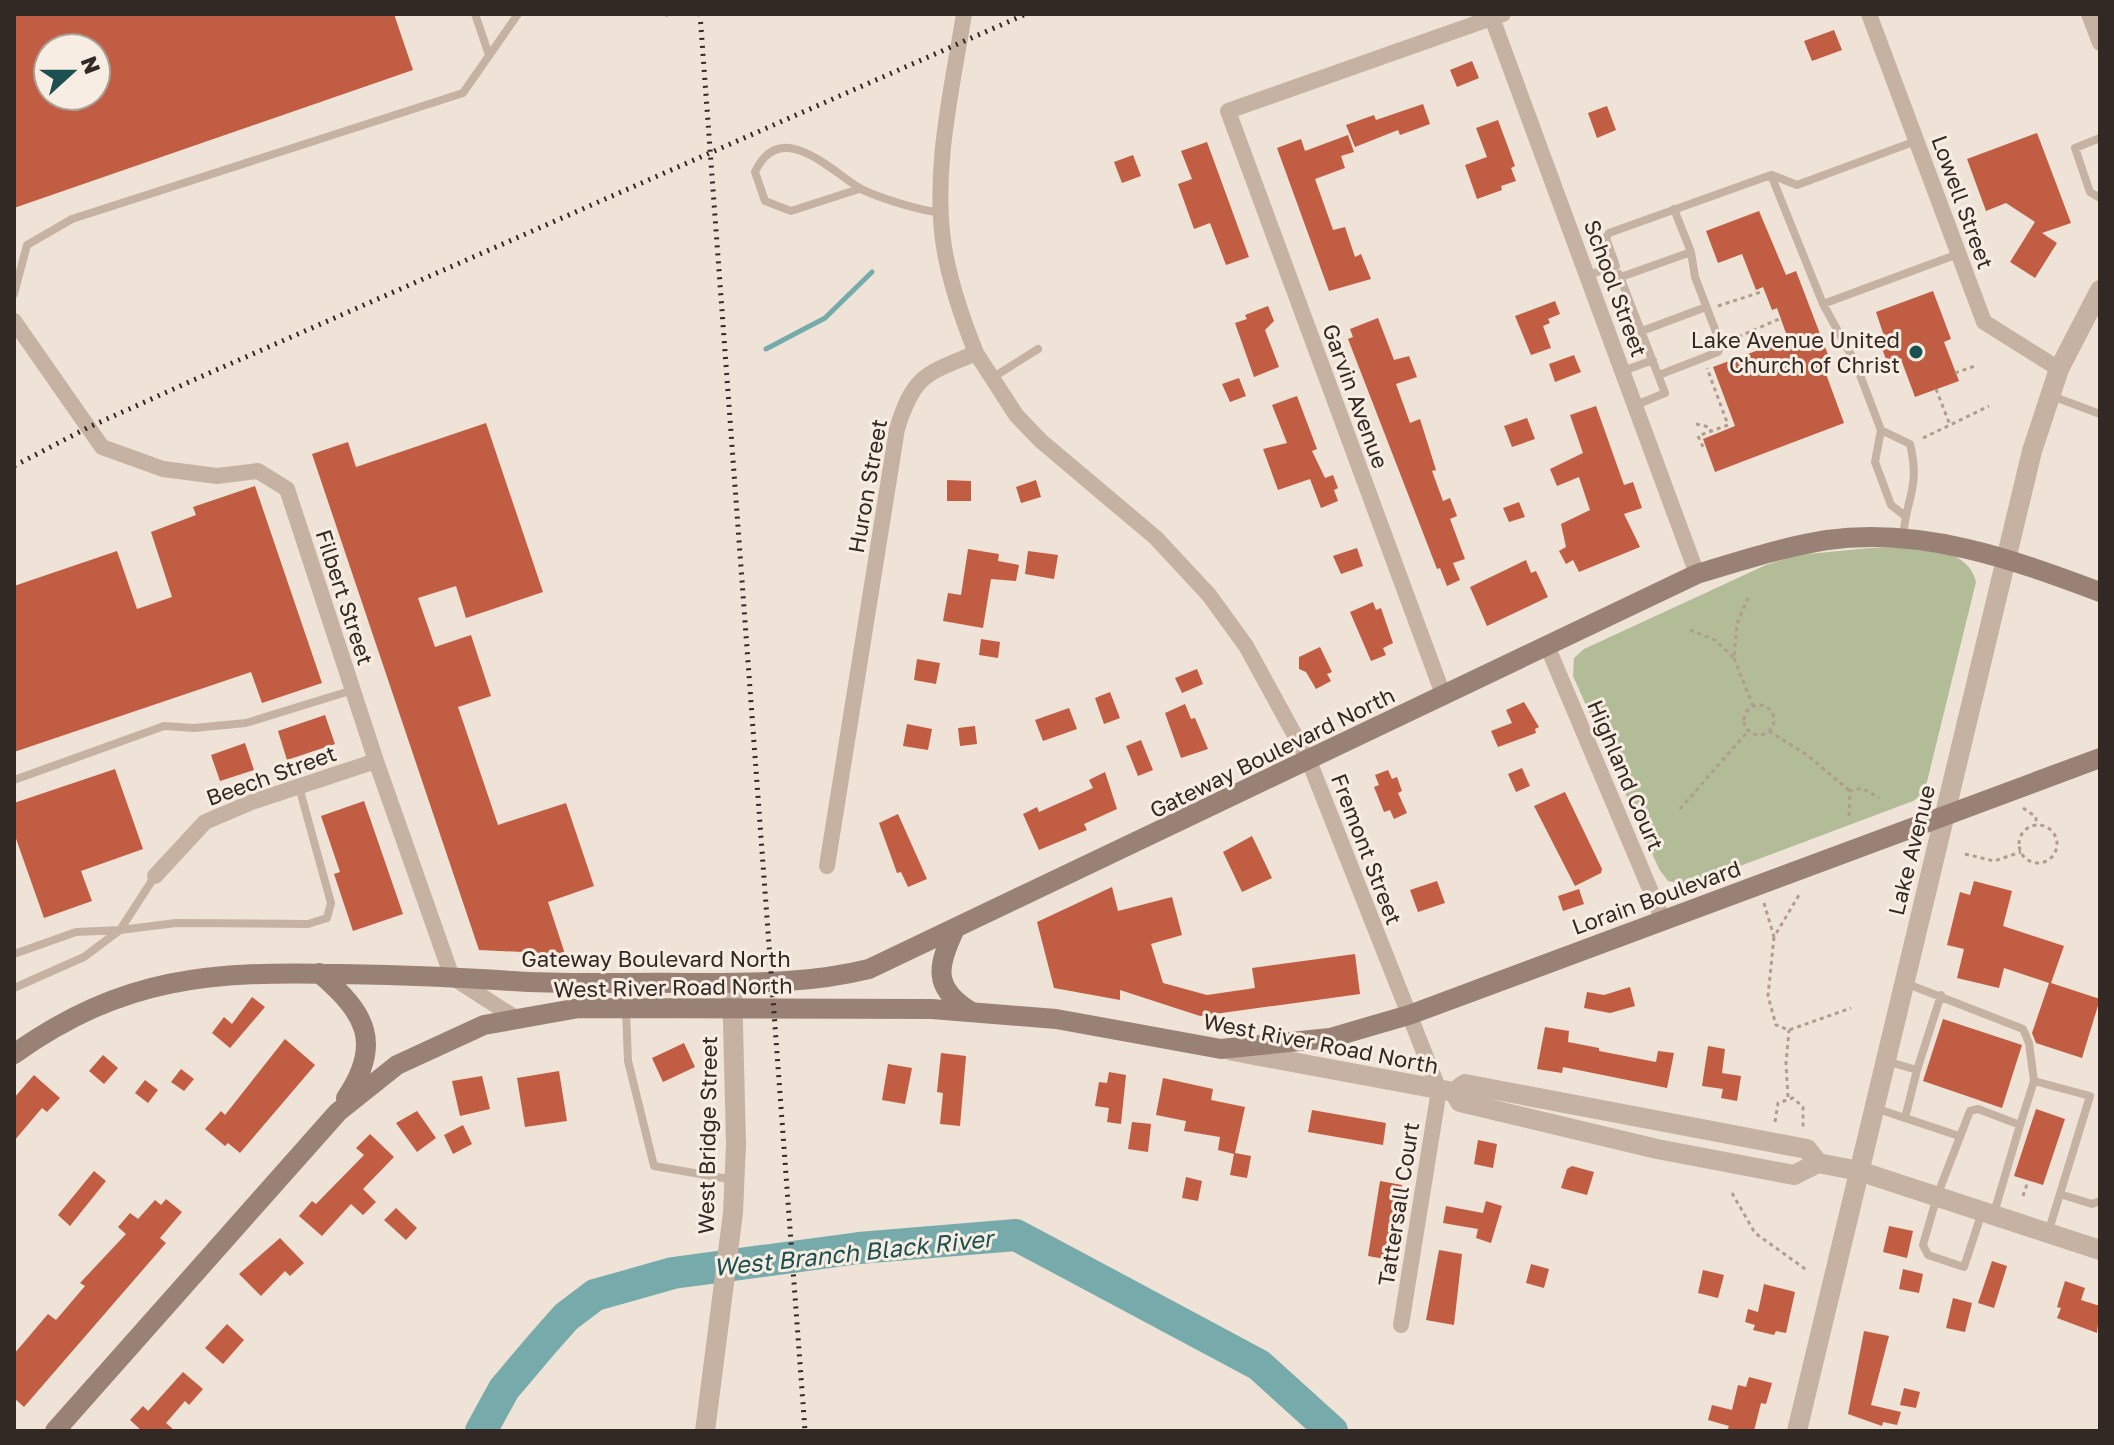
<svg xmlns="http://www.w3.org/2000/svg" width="2114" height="1445" font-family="'Golos Text',sans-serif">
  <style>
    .green { fill: #b2bd98 }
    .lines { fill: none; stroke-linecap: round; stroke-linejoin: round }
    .stream { stroke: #77abab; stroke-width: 5 }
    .river { stroke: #77abab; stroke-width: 32 }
    .building { fill: #c15d43; fill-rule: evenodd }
    .path { stroke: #b29c8e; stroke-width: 3; stroke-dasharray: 4 4; stroke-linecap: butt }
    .service { stroke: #c6b2a3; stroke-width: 8 }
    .minor { stroke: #c6b2a3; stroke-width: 16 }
    .tertiary { stroke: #c6b2a3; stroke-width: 20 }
    .secondary { stroke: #9a8175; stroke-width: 20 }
    .rail { stroke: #322925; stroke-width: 5; stroke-dasharray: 2 6; stroke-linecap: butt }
    .poi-dot { fill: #1d5051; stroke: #f8ede2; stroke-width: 3 }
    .labels { text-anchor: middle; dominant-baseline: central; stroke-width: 6; stroke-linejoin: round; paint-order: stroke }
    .street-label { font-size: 22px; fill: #322925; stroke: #f8ede2 }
    .poi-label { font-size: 22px; fill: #322925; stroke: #f8ede2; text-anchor: end }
    .water-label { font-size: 24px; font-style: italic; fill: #1d5051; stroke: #f8ede2 }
  </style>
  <rect width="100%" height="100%" fill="#efe3d7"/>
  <!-- green -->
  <path class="green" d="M1870 548C1902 548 1967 541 1976 582L1924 794 1913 801 1689 885 1668 881 1659 869 1573 676 1574 658 1584 649 1766 565 1797 555Z"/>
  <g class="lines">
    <!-- stream -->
    <path class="stream" d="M766 349 825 318 872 272"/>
    <!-- river -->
    <path class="river" d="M481 1431 504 1389 543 1343 566 1317 595 1295 673 1273 859 1248 1016 1235 1259 1365 1332 1431"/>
  </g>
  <!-- building -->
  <path class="building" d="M14 14H394L413 70 14 208ZM48 48H96V96H48Z
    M1834 30 1842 50 1812 61 1804 41Z
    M1472 61 1479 78 1457 87 1450 70Z
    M1423 104 1430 124 1400 135 1398 130 1355 147 1346 125 1374 115 1376 120Z
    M1607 106 1616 130 1597 138 1588 113Z
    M1498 120 1515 166 1511 168 1516 181 1501 186 1502 190 1477 199 1465 165 1487 157 1476 128Z
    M2037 133 2071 223 2042 233 2057 243 2035 278 2010 262 2035 222 2006 203 1986 211 1967 159Z
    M1348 135 1354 152 1341 156 1345 168 1315 179 1333 230 1345 227 1355 257 1361 254 1371 279 1329 291 1277 148 1301 139 1305 151Z
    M1207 142 1249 257 1226 265 1210 223 1194 229 1178 184 1192 179 1181 151Z
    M1133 155 1141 176 1122 183 1114 162Z
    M1759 211 1786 275 1796 271 1830 360 1822 363 1844 423 1715 472 1703 439 1735 426 1713 367 1788 339 1777 308 1772 310 1763 287 1756 290 1742 254 1718 263 1706 231Z
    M1933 291 1951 339 1944 342 1959 381 1915 397 1902 362 1889 367 1878 338 1884 336 1876 312Z
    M1555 301 1560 314 1548 319 1550 323 1543 326 1551 348 1531 355 1515 316Z
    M1268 306 1274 321 1265 330 1279 367 1254 377 1235 323 1247 319 1245 315Z
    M1378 318 1394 360 1409 356 1417 377 1396 384 1410 423 1420 419 1436 470 1432 471 1443 501 1450 498 1457 516 1450 519 1465 559 1453 563 1460 580 1447 586 1440 568 1437 569 1348 339 1353 337 1350 329Z
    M1574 355 1581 372 1555 382 1549 364Z
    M1239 378 1246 396 1230 402 1222 384Z
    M1297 396 1317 449 1312 451 1325 478 1333 475 1338 488 1334 490 1338 501 1321 508 1310 479 1278 490 1263 449 1287 443 1272 405Z
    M1596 406 1624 485 1633 482 1642 508 1624 514 1640 547 1579 572 1573 560 1566 564 1559 551 1566 547 1561 524 1590 510 1579 477 1557 486 1550 469 1583 453 1570 415Z
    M1527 418 1535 439 1512 447 1504 426Z
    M486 423 543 592 466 618 456 586 418 598 435 647 471 635 491 696 458 707 498 825 566 803 594 886 548 902 565 954 479 950 312 454 348 442 356 467Z
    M947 480 971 481V501H947Z
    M1036 480 1041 497 1021 503 1016 487Z
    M255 486 322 683 262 703 251 672 14 752V586L117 551 137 609 172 597 151 532 196 515 193 507Z
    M1519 502 1525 517 1509 522 1503 508Z
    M1357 548 1363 566 1341 574 1333 556Z
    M968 549 999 554 998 561 1019 565 1016 581 991 579 983 628 943 621 948 593 961 595Z
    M1028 551 1058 555 1054 579 1025 574Z
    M1526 560 1531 573 1536 571 1548 597 1487 626 1470 587Z
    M1373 602 1376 610 1381 608 1393 643 1383 648 1386 655 1371 661 1350 612Z
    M981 639 1000 642 998 658 979 655Z
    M1320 647 1332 672 1327 674 1331 681 1316 689 1306 672 1299 669V657Z
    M917 659 940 663 936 684 914 680Z
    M1197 669 1203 684 1182 693 1175 678Z
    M1110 692 1120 718 1104 724 1095 698Z
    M1524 702 1539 727 1535 729 1536 733 1498 747 1491 731 1512 723 1506 710Z
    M1185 704 1191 719 1195 718 1208 749 1181 758 1165 713Z
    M1069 708 1077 729 1043 741 1035 720Z
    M325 715 335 744 287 760 278 731Z
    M907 724 932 729 928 750 903 746Z
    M975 726 977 744 960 746 958 728Z
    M1141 740 1153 770 1138 776 1126 746Z
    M245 743 254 770 220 781 211 755Z
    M1522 768 1530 786 1516 792 1508 774Z
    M115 769 143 849 81 871 92 901 44 918 14 833V803Z
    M1388 770 1392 779 1397 777 1402 791 1398 793 1407 813 1394 819 1390 810 1384 812 1374 787 1379 785 1375 775Z
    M1105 772 1117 809 1084 824 1087 830 1039 850 1023 814 1037 807 1039 812 1093 788 1089 780Z
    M1565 792 1602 869 1601 873 1575 886 1534 806Z
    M364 801 403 914 353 931 334 874 340 872 321 816Z
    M898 814 927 879 908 887 901 872 897 873 879 823Z
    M1252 836 1272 878 1242 892 1223 852Z
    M1437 881 1445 903 1418 912 1410 890Z
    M1974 881 2012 891 2003 926 2064 946 2051 983 2100 999 2082 1058 2036 1043 2032 1033 2049 983 2004 968 1999 988 1957 978 1964 949 1947 945 1960 892 1970 895Z
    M1112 887 1118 911 1172 897 1182 935 1151 944 1163 983 1207 995 1255 988 1252 968 1355 954 1360 994 1200 1016 1120 990V1000L1054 988 1037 922Z
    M1579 889 1584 904 1563 911 1558 896Z
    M1630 987 1635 1006 1610 1013 1584 1008 1587 992 1604 995Z
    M252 997 265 1007 230 1048 212 1033 224 1017 232 1024Z
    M1943 1019 2022 1045 2002 1108 1923 1081Z
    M1545 1027 1569 1031 1568 1042 1599 1048V1051L1656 1062 1658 1051 1674 1053 1667 1088 1563 1067 1562 1073 1537 1069Z
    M285 1039 315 1065 240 1153 228 1143 225 1146 205 1129 221 1111 225 1115Z
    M684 1043 695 1067 663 1082 652 1058Z
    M1708 1046 1725 1049 1722 1073 1741 1076 1737 1101 1721 1098 1723 1089 1702 1086Z
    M941 1053 966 1056 960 1126 940 1124 943 1093 937 1092Z
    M103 1055 118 1068 104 1084 89 1071Z
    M888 1064 912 1068 905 1104 882 1100Z
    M181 1069 194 1079 184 1091 171 1082Z
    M559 1071 567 1121 525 1127 517 1078Z
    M1109 1072 1126 1075 1121 1124 1107 1122 1109 1108 1095 1106 1099 1082 1107 1083Z
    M34 1075 60 1098 47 1112 42 1108 14 1141V1098Z
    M482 1076 490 1109 460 1116 452 1081Z
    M1163 1078 1213 1089 1211 1100 1245 1107 1235 1153 1251 1156 1247 1178 1230 1175 1234 1154 1218 1150 1220 1137 1184 1131 1186 1121 1156 1115Z
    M145 1080 158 1090 148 1103 135 1093Z
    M2036 1109 2065 1119 2043 1185 2014 1176Z
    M1312 1110 1386 1123 1383 1145 1308 1132Z
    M417 1111 436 1138 417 1152 396 1123Z
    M1132 1122 1151 1124 1148 1152 1128 1149Z
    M463 1125 472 1144 453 1154 444 1135Z
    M370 1134 394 1157 363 1189 376 1202 363 1215 351 1204 322 1236 299 1216 312 1201 316 1204 364 1155 356 1148Z
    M1478 1140 1497 1144 1493 1168 1474 1164Z
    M1572 1166 1594 1172 1587 1195 1561 1188 1567 1169Z
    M94 1171 106 1181 70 1226 58 1215Z
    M1186 1177 1202 1181 1198 1201 1182 1198Z
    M1380 1181 1402 1185 1390 1260 1368 1256Z
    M166 1199 182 1212 160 1238 166 1243 24 1407 14 1398V1354L48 1314 56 1320 85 1286 80 1283 126 1234 118 1227 130 1213 138 1219 155 1200 161 1205Z
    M1486 1201 1502 1206 1491 1243 1476 1238 1478 1229 1443 1223 1446 1206 1483 1213Z
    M396 1208 417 1228 406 1240 384 1220Z
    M1889 1226 1913 1231 1907 1258 1883 1252Z
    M280 1238 304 1263 290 1276 285 1271 261 1296 239 1274Z
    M1439 1250 1462 1254 1454 1325 1426 1320Z
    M1992 1261 2007 1266 1994 1308 1978 1303Z
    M1531 1264 1549 1269 1544 1288 1526 1283Z
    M1903 1269 1923 1274 1919 1293 1899 1289Z
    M1703 1270 1724 1275 1718 1298 1698 1293Z
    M2065 1281 2085 1288 2081 1300 2100 1306 2097 1333 2057 1318 2061 1308 2057 1307Z
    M1764 1284 1795 1292 1786 1333 1776 1331 1774 1335 1753 1330 1755 1325 1745 1322 1748 1309 1758 1312Z
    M1953 1298 1972 1303 1965 1332 1946 1328Z
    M227 1324 244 1340 223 1364 205 1348Z
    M1864 1331 1889 1336 1871 1405 1901 1412 1897 1425 1883 1422 1882 1426 1848 1414Z
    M183 1372 203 1389 189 1405 185 1401 166 1423 175 1431H142L130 1420 143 1406 148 1411Z
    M1749 1377 1772 1383 1766 1404 1761 1403 1754 1431H1727L1729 1426 1708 1420 1712 1405 1732 1410 1738 1385 1746 1387Z
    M1904 1388 1920 1392 1916 1408 1900 1405Z"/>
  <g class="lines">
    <!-- path -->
    <path class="path" d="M1718 306 1761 292
      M1731 340 1779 319
      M1955 373 1975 366
      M1936 389 1950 425
      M1696 424 1709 427 1711 431
      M1923 438 1989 406
      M1703 447 1698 436 1728 425 1707 368
      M1690 630 1715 640 1734 658 1737 624 1748 598
      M1734 658 1753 706
      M1744 720a15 15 0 1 1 30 0a15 15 0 1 1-30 0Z
      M1769 731 1807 755 1850 791
      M2023 808 2036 817V825
      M1680 809 1748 731
      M1849 816 1850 791 1862 788 1879 798
      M2019 844a19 19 0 1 1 38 0a19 19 0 1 1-38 0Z
      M1965 854 1994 861 2021 852
      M1764 903 1774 937 1799 895
      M1774 937 1768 996 1776 1025 1789 1030 1851 1008
      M1788 1097 1786 1063 1789 1030
      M1775 1122 1778 1103 1793 1098 1803 1107V1128
      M1732 1193 1755 1233 1808 1271
      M2023 1196 2028 1181"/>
    <!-- service -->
    <path class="service" d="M475 14 489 55
      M2100 138 2075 148 2090 192 2100 198
      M1772 175 1797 185 1916 141
      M859 189 791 211 765 201 755 172C780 118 829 169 858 187 872 196 924 212 940 212
      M1674 209 1691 252
      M1619 274 1665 393 1636 405
      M1588 275 1616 266 1606 238 1609 233 1771 175 1823 304 1855 362 1881 430 1875 462 1891 505 1904 515
      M1621 277 1691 252 1695 277 1721 345 1718 352 1659 375
      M14 294 27 245 72 219 463 93 518 14
      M1823 304 1958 254
      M1642 331 1706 307
      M1623 371 1653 360
      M992 378 1038 349
      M2052 396 2100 414
      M1881 430 1910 444C1921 489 1905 499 1903 539
      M14 780 164 726 194 728 246 723 353 690
      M14 954 76 932 120 930 155 876
      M1905 983 2023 1029 2029 1043 2034 1081
      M625 984 628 1061 654 1166 734 1180
      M14 988 84 957 120 930 176 923 308 924 327 918 331 903 299 787
      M1886 1061 1917 1070 1941 995
      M1875 1108 1959 1136
      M1905 1118 1917 1070
      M2060 1194 2092 1204 2100 1201
      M1982 1212 1964 1267 1928 1255 1923 1245 1937 1196 1970 1111 1978 1109 2020 1125 2034 1081 2090 1096 2048 1233
      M1994 1213 2020 1125"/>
    <!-- minor -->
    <path class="minor" d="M1869 14 1984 322 2059 369
      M2089 14 2100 43
      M1492 18 1697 574
      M14 321 102 447 163 469 217 476 258 471 287 489 376 761 452 977 514 1017
      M976 353 1016 415 1041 441 1156 538 1209 595 1246 646 1309 761 1439 1090 1401 1325
      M1548 648 1663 920
      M1444 697 1228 111 1503 14
      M827 866 897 429C914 374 926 374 976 353 962 318 950 284 944 247 932 171 952 89 964 14
      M155 876 205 822 252 802 376 761"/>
    <!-- tertiary -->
    <path class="tertiary" d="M1233 1051 1454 1092 1465 1084 1807 1149 1818 1163 1794 1175 1657 1149 1460 1102 1454 1092
      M1818 1163 1859 1171 2100 1250
      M705 1431 733 1213 736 1144 732 983
      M1797 1431 2032 451 2059 369 2100 290"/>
    <!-- secondary -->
    <path class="secondary" d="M954 931C937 967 933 988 970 1011
      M319 973C366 1013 383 1043 346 1098
      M14 1054C124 976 211 971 342 974 399 975 455 977 512 981 570 985 630 982 688 983 750 983 808 984 869 969L1697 574C1740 561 1783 547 1827 540 1923 527 2012 559 2100 592
      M55 1431 338 1112 397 1065 484 1025 579 1008 932 1009 1056 1019 1221 1049 1330 1038 1409 1015 2100 758"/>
    <!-- rail -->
    <path class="rail" d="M668 14 669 18
      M700 14 805 1431
      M14 466 87 428 198 378 1026 14"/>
  </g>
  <!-- markers -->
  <circle class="poi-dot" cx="1916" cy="352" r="8"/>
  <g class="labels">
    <!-- street labels -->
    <g class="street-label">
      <text transform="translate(1963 202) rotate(70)">Lowell Street</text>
      <text transform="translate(1616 288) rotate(70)">School Street</text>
      <text transform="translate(1356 396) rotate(70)">Garvin Avenue</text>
      <text transform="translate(867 486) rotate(-80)">Huron Street</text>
      <text transform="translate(345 597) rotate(72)">Filbert Street</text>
      <text transform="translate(1272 752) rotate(-26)">Gateway Boulevard North</text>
      <text transform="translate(271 775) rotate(-20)">Beech Street</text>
      <text transform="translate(1626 775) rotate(67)">Highland Court</text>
      <text transform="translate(1367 849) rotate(69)">Fremont Street</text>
      <text transform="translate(1911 850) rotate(-76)">Lake Avenue</text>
      <text transform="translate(1656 897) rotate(-20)">Lorain Boulevard</text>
      <text x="656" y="958">Gateway Boulevard North</text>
      <text transform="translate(673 987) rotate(-1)">West River Road North</text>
      <text transform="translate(1321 1043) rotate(11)">West River Road North</text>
      <text transform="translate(707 1135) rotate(-89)">West Bridge Street</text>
      <text transform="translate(1398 1204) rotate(-81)">Tattersall Court</text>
    </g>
    <!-- poi labels -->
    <g class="poi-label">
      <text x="1900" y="339">Lake Avenue United<tspan x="1900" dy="25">Church of Christ</tspan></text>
    </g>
    <!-- water labels -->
    <g class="water-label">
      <text transform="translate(853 1252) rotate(-6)">West Branch Black River</text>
    </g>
  </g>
  <!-- border -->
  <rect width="2114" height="1445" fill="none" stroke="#322925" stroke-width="32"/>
  <!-- north arrow -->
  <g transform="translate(72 72) rotate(69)"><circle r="38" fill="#f8ede2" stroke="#a99f96" stroke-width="2"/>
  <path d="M0-6L14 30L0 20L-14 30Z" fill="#1d5051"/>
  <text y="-12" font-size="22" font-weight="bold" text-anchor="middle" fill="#322925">N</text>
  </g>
</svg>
